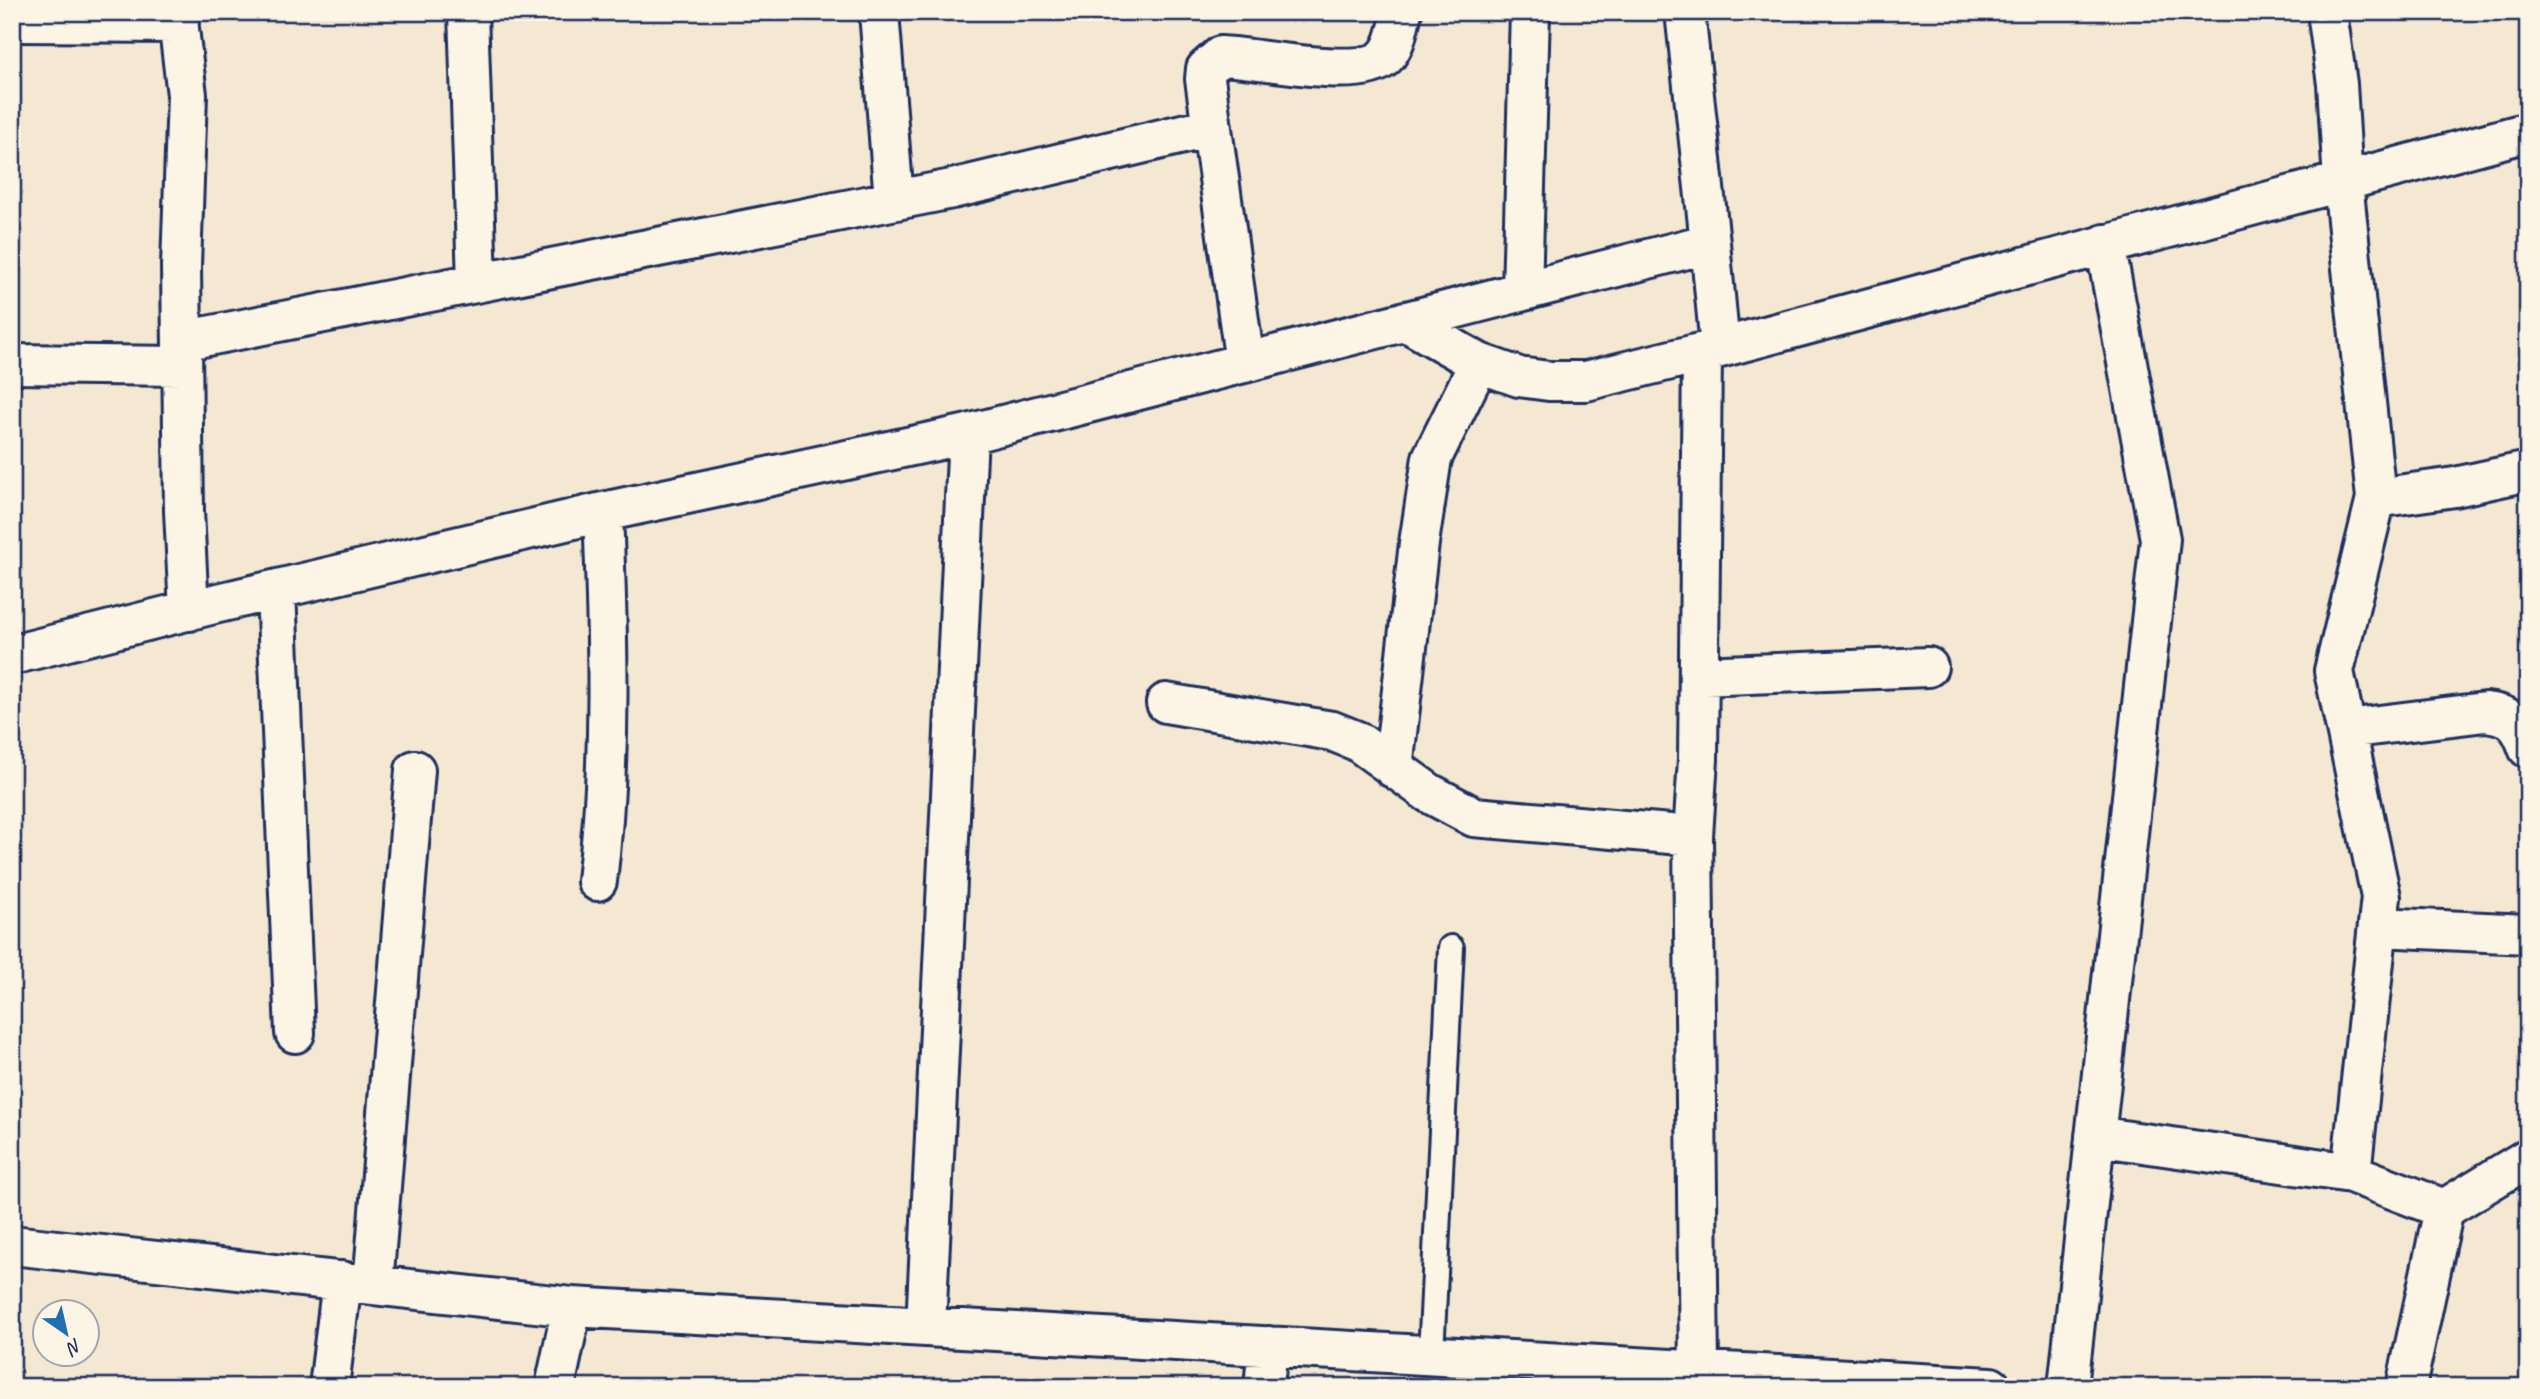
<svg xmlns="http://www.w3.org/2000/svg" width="2540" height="1399" font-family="Caveat,sans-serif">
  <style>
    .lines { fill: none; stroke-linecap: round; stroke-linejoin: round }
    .lane-casing { stroke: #1b2f5e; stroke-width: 30 }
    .street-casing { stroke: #1b2f5e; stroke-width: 44 }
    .lane { stroke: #fcf5e5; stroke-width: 24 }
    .street { stroke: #fcf5e5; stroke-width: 38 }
  </style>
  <rect width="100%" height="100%" fill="#f5e8d3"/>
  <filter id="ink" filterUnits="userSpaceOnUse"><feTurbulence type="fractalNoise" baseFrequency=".0143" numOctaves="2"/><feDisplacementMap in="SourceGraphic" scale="14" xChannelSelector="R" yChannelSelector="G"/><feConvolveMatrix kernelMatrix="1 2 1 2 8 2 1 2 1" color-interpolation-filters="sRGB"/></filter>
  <g filter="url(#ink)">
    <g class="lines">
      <defs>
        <path id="lane" d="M1431 1355 1451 948"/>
        <path id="street" d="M177 12 187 95 181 266 184 511 189 611
          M468 12 477 282
          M879 12 894 200
          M1685 12 1710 243
          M2327 12 2337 84 2343 182 2376 498 2334 671 2381 897 2351 1173 2444 1209 2406 1387
          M12 22 179 23
          M1522 291 1530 12
          M1405 321 1479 363 1519 377 1549 381H1586L1720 348
          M182 341 952 189 1212 127
          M1245 363 1205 79 1206 69 1221 56C1257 57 1361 81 1385 57 1396 46 1398 27 1402 12
          M12 364 182 366
          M2376 498 2455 487 2528 471
          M276 591 295 1033
          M12 655 210 605 603 512 968 434 1710 243 1720 348 2528 132
          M1699 676 1928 667
          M1166 703 1332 731 1357 741 1429 793 1474 817 1693 836
          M2346 729 2485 712C2510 714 2520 724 2528 748
          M1393 768 1419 543 1432 458 1479 363
          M597 881C612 758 608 636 603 512
          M2378 927 2528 934
          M2095 1136 2351 1173
          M2444 1209 2528 1158
          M12 1245 572 1307 1991 1387
          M373 1285 415 770
          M926 1327 968 434
          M1699 1370 1693 836 1698 759 1702 353
          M329 1387 342 1281
          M555 1387 572 1307
          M1264 1387 1268 1346
          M2068 1387 2160 539 2105 244"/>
      </defs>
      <!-- lane casing -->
      <use href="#lane" class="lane-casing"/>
      <!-- street casing -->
      <use href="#street" class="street-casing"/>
      <!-- lane -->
      <use href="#lane" class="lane"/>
      <!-- street -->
      <use href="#street" class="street"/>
    </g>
  </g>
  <!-- margin -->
  <rect width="2540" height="1399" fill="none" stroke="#fcf5e5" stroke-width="42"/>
  <rect x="21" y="21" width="2498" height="1357" fill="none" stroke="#1b2f5e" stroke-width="2.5" filter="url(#ink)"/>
  <!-- north arrow -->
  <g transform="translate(66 1333) rotate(146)"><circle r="33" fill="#fcf5e5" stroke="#a2a6af" stroke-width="2"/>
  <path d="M0-5L12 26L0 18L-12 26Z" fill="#1f6fb2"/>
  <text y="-10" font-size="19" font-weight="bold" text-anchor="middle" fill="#1b2f5e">N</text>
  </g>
</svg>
